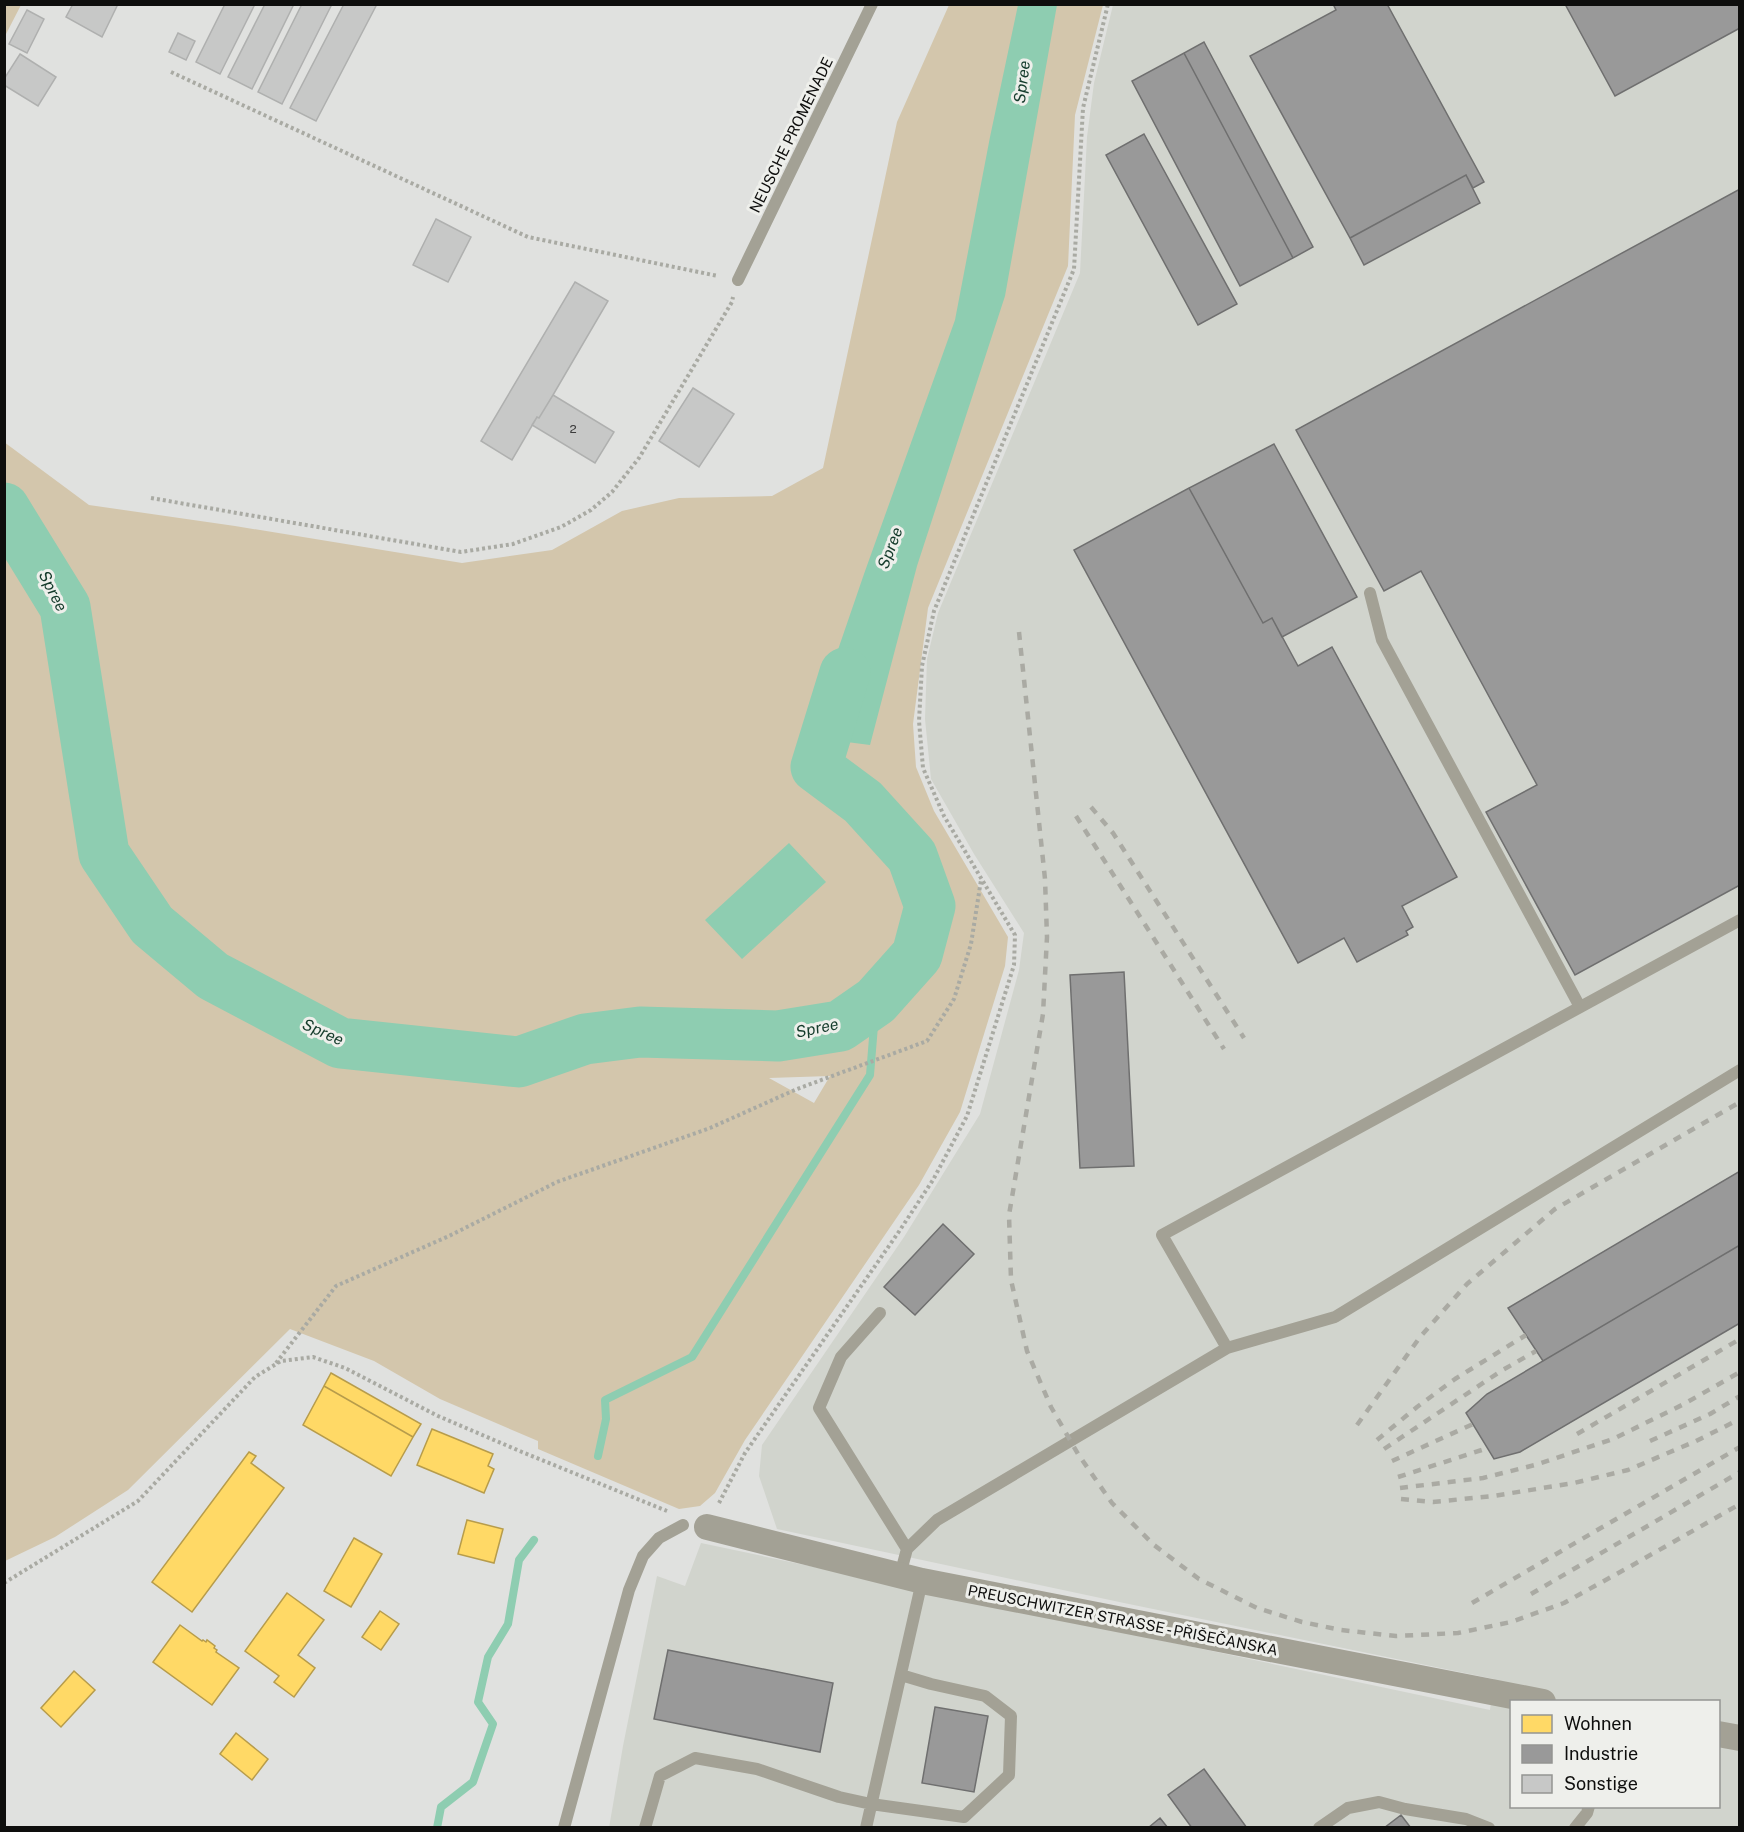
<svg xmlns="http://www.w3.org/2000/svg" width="1744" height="1832" font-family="'Public Sans',sans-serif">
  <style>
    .built { fill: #d1d4cd; fill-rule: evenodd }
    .green { fill: #d3c6ac; fill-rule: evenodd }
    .water { fill: #8ecdb1 }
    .homes { fill: #ffd966; stroke: #b79c4b; stroke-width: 1.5 }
    .industry { fill: #999; stroke: #6f6f6f; stroke-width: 1.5 }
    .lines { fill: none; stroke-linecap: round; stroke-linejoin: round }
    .stream { stroke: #8ecdb1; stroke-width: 8 }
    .river { stroke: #8ecdb1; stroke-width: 51 }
    .building { fill: #c7c8c7; stroke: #afb0af; stroke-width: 1.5 }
    .path { stroke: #a9aaa3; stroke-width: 4; stroke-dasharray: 3 3; stroke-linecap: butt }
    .service { stroke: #a3a195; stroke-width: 12 }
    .minor { stroke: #a3a195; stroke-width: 26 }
    .rail { stroke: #aaaaa3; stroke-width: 4.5; stroke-dasharray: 8 8; stroke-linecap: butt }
    .labels { text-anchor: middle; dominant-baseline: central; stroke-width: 6; stroke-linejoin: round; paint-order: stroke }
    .number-label { font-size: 12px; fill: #3c3c3c }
    .street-label { font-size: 15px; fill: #0e0e0d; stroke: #eeefeb }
    .water-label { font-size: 16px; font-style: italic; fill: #143b2b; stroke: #eeefeb }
  </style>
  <rect width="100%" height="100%" fill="#e0e1df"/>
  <!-- built -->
  <path class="built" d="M1113 5H1739V1827L609 1828 623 1746 657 1576 685 1586 701 1543 1490 1710 1494 1679 1124 1603 777 1529 759 1476 762 1445 904 1237 980 1114 1019 970 1024 933 974 854 931 779 925 719 927 659 938 613 1080 273 1087 137 1094 83ZM1512 1702H1718V1806H1512Z"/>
  <!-- green -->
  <path class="green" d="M5 4 21 5 5 36 4 5Z
    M949 5H1103L1075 115 1068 266 928 608 913 724 916 767 934 811 1008 937 1005 966 960 1112 919 1185 745 1440 715 1493 700 1506 679 1509 538 1449V1441L440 1399 374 1361 290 1329 128 1490 55 1537 5 1561 4 442 89 505 235 526 462 563 552 550 622 511 679 498 772 496 823 468 897 122ZM830 1076 814 1103 769 1078Z"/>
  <!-- water -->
  <path class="water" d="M1018 5H1057L1005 296 917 566 870 745 808 737 864 574 955 320 990 137Z
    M789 843 826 882 742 959 705 920Z"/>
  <!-- homes -->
  <path class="homes" d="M331 1373 421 1424 413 1437 324 1386Z
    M324 1386 413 1437 391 1476 303 1425Z
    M432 1429 493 1454 488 1466 494 1469 484 1493 417 1465Z
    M249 1452 256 1456 251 1463 284 1488 192 1612 152 1582Z
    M467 1520 503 1529 494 1563 458 1554Z
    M354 1538 382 1554 351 1607 324 1591Z
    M287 1593 324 1620 298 1655 315 1668 294 1697 274 1682 279 1676 245 1651Z
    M380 1611 399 1624 381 1650 362 1637Z
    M180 1625 202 1641 203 1640 206 1642 207 1640 215 1646 214 1648 217 1650 216 1652 239 1668 212 1705 153 1662Z
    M74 1671 95 1690 61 1727 41 1708Z
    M236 1733 268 1759 252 1780 220 1754Z"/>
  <!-- industry -->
  <path class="industry" d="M1333 4H1387L1484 182 1473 188 1466 175 1350 238 1250 56 1336 10Z
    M1565 4H1740V28L1615 96Z
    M1204 42 1313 247 1293 258 1184 53Z
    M1184 53 1293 258 1240 286 1132 81Z
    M1144 134 1237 304 1198 325 1106 155Z
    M1466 175 1480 203 1364 265 1350 238Z
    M1740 189V885L1575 975 1486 812 1537 785 1421 571 1384 591 1296 430Z
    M1274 444 1357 597 1282 637 1272 618 1263 623 1189 488Z
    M1189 488 1263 623 1272 618 1298 666 1332 647 1457 877 1402 906 1413 927 1406 931 1408 935 1357 962 1344 938 1298 963 1074 550Z
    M1124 972 1134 1166 1080 1168 1070 975Z
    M1740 1171V1245L1543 1361 1508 1308Z
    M943 1224 974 1254 915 1315 884 1287Z
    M1740 1245V1323L1520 1452 1494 1459 1466 1413 1487 1394Z
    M668 1650 833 1683 820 1752 654 1719Z
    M935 1707 988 1716 974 1792 922 1783Z
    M1204 1769 1247 1828H1192L1168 1795Z
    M1401 1815 1411 1828H1384Z
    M1160 1818 1168 1828H1148Z"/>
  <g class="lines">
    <!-- stream -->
    <path class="stream" d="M598 1456 606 1419 605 1400 692 1357 870 1075 876 1001
      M437 1828 441 1807 473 1782 493 1724 478 1702 488 1657 508 1624 519 1560 534 1540"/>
    <!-- river -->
    <path class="river" d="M4 508 65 607 104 854 152 925 213 976 340 1043 519 1062 585 1039 640 1032 778 1036 840 1026 876 1001 917 955 930 906 912 856 863 802 816 767 845 673"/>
  </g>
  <!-- building -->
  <path class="building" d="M73 4H118L102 37 66 17Z
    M225 4H255L220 74 196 62Z
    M265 4H294L252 89 228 77Z
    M302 4H332L282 104 258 92Z
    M344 4H377L316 121 290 108Z
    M27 10 44 19 27 53 9 44Z
    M178 33 195 41 186 60 169 52Z
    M20 54 56 77 38 106 4 85V79Z
    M436 219 471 237 448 282 413 265Z
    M575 282 608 301 553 395 539 418 537 417 512 460 481 441Z
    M693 388 734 414 699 467 659 441Z
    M553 395 614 432 595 463 532 425 537 417 539 418Z"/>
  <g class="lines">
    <!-- path -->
    <path class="path" d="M171 72 528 237 718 276
      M151 498 461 552 513 544 561 527 591 510 612 492 639 458 732 302 733 297
      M276 1363 336 1286 449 1236 557 1182 710 1128 797 1089 927 1041 954 999 971 944 981 880
      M719 1503 745 1453 898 1233 933 1180 967 1116 1014 965 1015 935 944 816 923 768 919 721 922 666 934 611 1074 269 1083 108 1108 4
      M4 1583 138 1501 255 1377 281 1361 313 1357 345 1368 438 1416 522 1452 667 1511"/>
    <!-- service -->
    <path class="service" d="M738 280 872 4
      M1370 593 1382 640 1580 1007
      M880 1313 841 1357 819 1408 907 1549 900 1575
      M1227 1348 1335 1317 1740 1070
      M907 1549 937 1520 1227 1348 1162 1235 1740 920
      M564 1828 629 1590 643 1556 659 1538 683 1525
      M645 1828 660 1776 695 1758 757 1769 839 1797 871 1804 964 1817 1009 1775 1011 1716 985 1696 931 1684 901 1675
      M866 1828 922 1581
      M1319 1828 1348 1808 1379 1802 1405 1809 1466 1819 1489 1828
      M1575 1828 1587 1813 1589 1806"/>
    <!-- minor -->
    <path class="minor" d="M707 1527 922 1581 1543 1702
      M1718 1734 1740 1738"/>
    <!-- rail -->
    <path class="rail" d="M1019 632 1045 879 1047 937 1043 1014 1009 1215 1011 1280 1027 1351 1051 1407 1078 1454 1112 1503 1154 1545 1199 1579 1257 1608 1302 1622 1341 1630 1396 1636 1458 1633 1511 1622 1564 1603 1631 1566 1740 1504
      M1091 807 1113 833 1244 1038
      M1076 816 1224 1049
      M1357 1425 1420 1337 1467 1284 1555 1209 1740 1102
      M1577 1434 1740 1339
      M1377 1440 1417 1407 1455 1379 1526 1335
      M1650 1441 1710 1414 1740 1396
      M1384 1449 1501 1371 1536 1351
      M1392 1461 1473 1424
      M1398 1477 1488 1448
      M1400 1488 1483 1478 1535 1465 1613 1439 1684 1404 1740 1372
      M1401 1499 1433 1502 1493 1496 1574 1483 1628 1470 1696 1441 1740 1419
      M1531 1594 1740 1472
      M1472 1603 1740 1447"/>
  </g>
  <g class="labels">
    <!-- number labels -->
    <g class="number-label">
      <text x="573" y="429">2</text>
    </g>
    <!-- street labels -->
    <g class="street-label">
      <text transform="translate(791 135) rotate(-64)">NEUSCHE PROMENADE</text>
      <text transform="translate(1123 1620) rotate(11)">PREUSCHWITZER STRASSE - PŘIŠEČANSKA</text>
    </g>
    <!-- water labels -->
    <g class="water-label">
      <text transform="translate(1022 82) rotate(-83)">Spree</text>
      <text transform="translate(890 548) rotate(-69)">Spree</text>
      <text transform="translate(53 591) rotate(63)">Spree</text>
      <text transform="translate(817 1028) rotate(-12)">Spree</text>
      <text transform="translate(323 1032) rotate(24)">Spree</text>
    </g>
  </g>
  <!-- border -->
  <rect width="1744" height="1832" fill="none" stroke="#0e0e0d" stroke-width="12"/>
  <!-- legend -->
  <rect x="1510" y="1700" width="210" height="108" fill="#eeefeb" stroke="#949592" stroke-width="1.5"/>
  <rect x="1522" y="1715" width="30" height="18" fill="#ffd966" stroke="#949592" stroke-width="1.5"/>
  <text x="1564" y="1730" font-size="18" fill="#0e0e0d">Wohnen</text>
  <rect x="1522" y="1745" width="30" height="18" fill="#999999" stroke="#949592" stroke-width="1.5"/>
  <text x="1564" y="1760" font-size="18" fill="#0e0e0d">Industrie</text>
  <rect x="1522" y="1775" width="30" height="18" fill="#c7c8c7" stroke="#949592" stroke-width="1.5"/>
  <text x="1564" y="1790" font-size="18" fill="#0e0e0d">Sonstige</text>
</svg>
